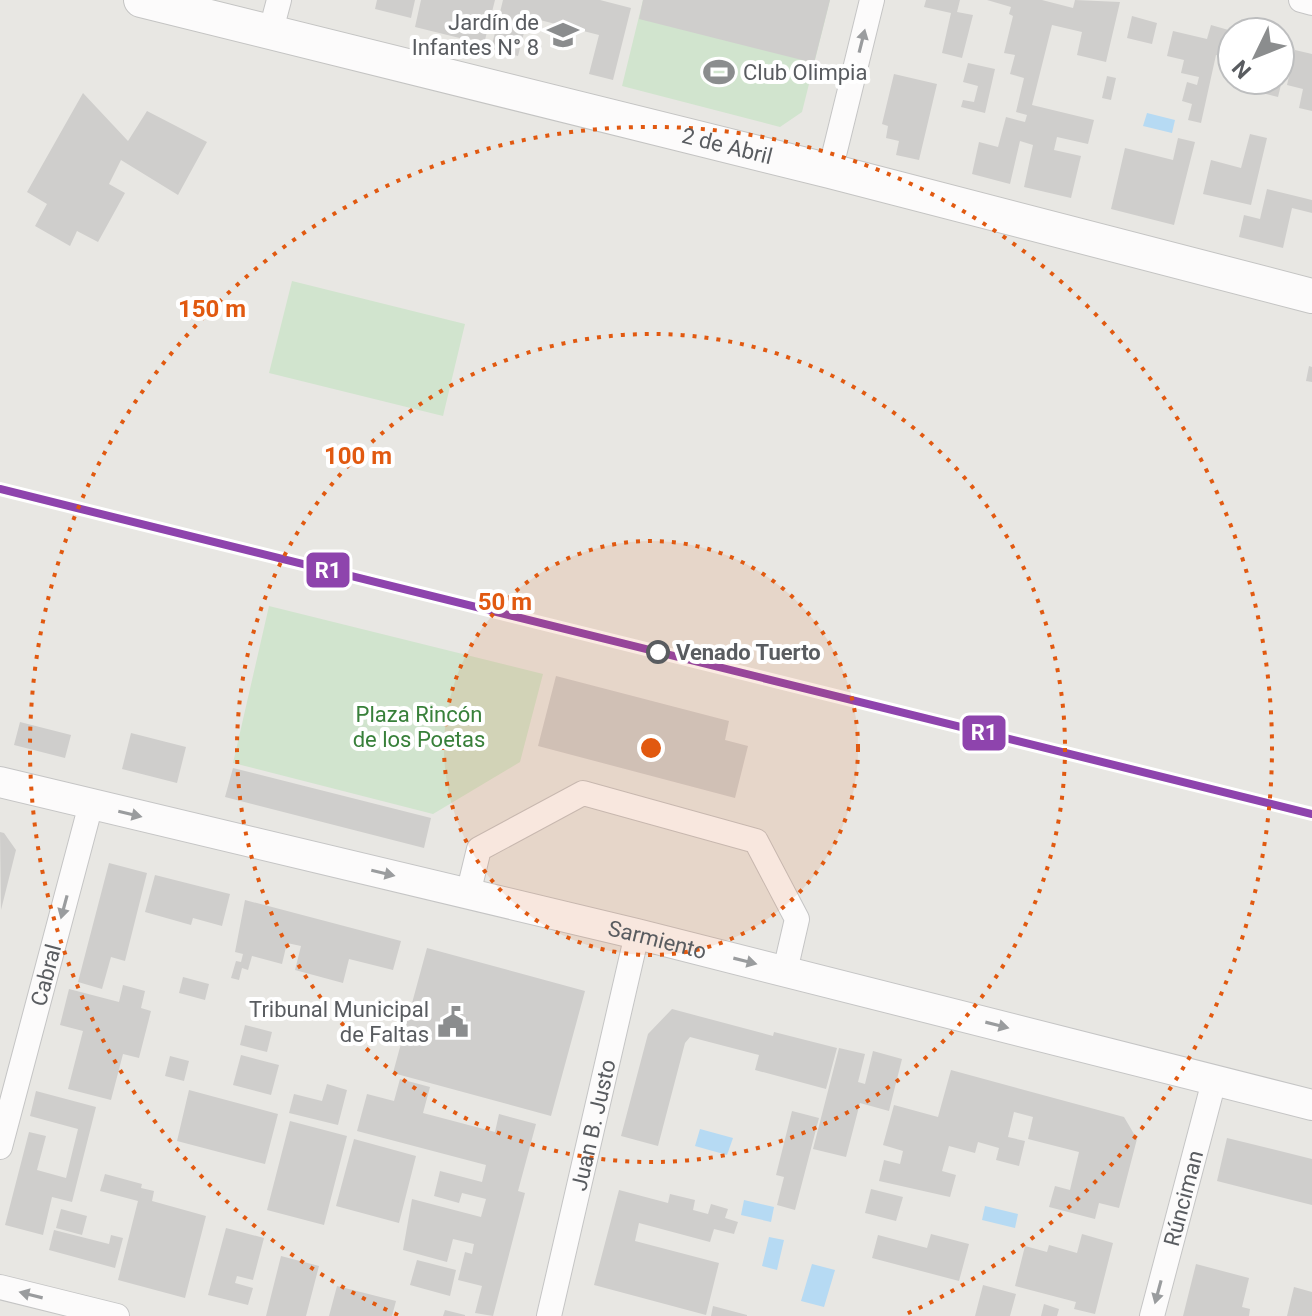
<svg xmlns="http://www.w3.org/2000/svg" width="1312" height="1316" font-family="Roboto,sans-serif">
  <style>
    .green { fill: #d1e4ce }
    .water { fill: #b6daf3 }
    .building { fill: #cfcecc }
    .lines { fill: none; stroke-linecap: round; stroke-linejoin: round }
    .minor-casing { stroke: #c5c5c5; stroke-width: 26 }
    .tertiary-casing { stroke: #c5c5c5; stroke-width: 32 }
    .secondary-casing { stroke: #c4c4c3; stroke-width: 36 }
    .minor { stroke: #fcfbfb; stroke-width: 24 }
    .tertiary { stroke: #fcfbfb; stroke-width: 30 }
    .secondary { stroke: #fcfbfb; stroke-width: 34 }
    .rail-1-casing { stroke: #fff; stroke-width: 14 }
    .rail-1 { stroke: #8e44ad; stroke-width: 8 }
    .oneway { fill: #9a9c9e }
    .ring { fill: none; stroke: #e15910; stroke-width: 4; stroke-dasharray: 4 8 }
    .stop-dot { fill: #fff; stroke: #595c60; stroke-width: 4 }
    .labels { text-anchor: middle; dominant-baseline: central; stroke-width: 8; stroke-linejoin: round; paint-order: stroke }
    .poi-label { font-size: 22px; fill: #595c60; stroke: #fff; text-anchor: end }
    .street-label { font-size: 22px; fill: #595c60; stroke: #fff }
    .stop-label { font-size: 22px; font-weight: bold; fill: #595c60; stroke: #fff; text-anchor: start }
    .park-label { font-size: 22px; fill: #38803a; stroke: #fff }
    .centre { fill: #e15910; stroke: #fff; stroke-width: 4 }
    .ring-label { font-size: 24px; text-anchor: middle; font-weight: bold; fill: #e15910; stroke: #fff; stroke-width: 8; stroke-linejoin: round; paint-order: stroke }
    .line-badge { stroke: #fff; stroke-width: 3 }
    .badge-label { font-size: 22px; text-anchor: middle; font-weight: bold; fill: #fff }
  </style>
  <rect width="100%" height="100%" fill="#e8e7e3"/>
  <!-- green -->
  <path class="green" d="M643 0H830L802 112 780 127 622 86Z
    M292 281 465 324 443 416 269 373Z
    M269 606 543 674 520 762 433 814 233 763Z"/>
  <!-- water -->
  <path class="water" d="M1147 113 1175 120 1172 133 1143 126Z
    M700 1129 733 1138 727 1155 695 1146Z
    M744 1200 774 1207 771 1222 741 1215Z
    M985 1206 1018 1214 1015 1228 982 1220Z
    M769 1237 784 1240 777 1270 762 1266Z
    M812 1264 835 1270 824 1307 801 1301Z"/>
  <!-- building -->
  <path class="building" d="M377 0H415L411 18 375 9Z
    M421 0H495L484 44 415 27Z
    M503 0H600L631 8 613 80 589 74 599 35 528 17 518 56 491 49Z
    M643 0H830L814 63 639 19Z
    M926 0H960L957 12 973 15 962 58 942 53 951 13 924 7Z
    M987 0H1042L1073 8 1075 0 1120 2 1106 62 1077 55 1082 32 1052 25 1032 105 1094 120 1088 144 1057 137 1054 150 1081 156 1071 198 1024 187 1033 145 1020 141 1010 184 972 174 979 142 998 147 1006 117 1025 122 1027 115 1016 112 1024 78 1010 74 1015 55 1004 53 1013 16 1009 14 1011 7Z
    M1132 16 1157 23 1152 44 1127 38Z
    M1211 25 1232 31V59L1216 55 1201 123 1188 120 1192 104 1182 101 1187 82 1197 85 1199 77 1181 73 1184 60 1167 56 1173 31 1207 39Z
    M1280 50 1289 52 1278 97 1250 90 1252 80H1280Z
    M1295 50 1312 54V111L1299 108 1303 89 1287 85Z
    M968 63 995 69 985 113 961 107 963 100 974 102 978 86 963 82Z
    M894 74 937 84 919 160 896 155 899 141 886 138 888 126 882 124Z
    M1107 76 1116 78 1111 100 1102 98Z
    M83 93 128 141 147 111 207 142 178 195 121 160 109 184 125 193 98 242 77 231 70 246 35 226 47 204 27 192Z
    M1250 134 1267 138 1251 205 1203 194 1211 160 1241 168Z
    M1178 138 1195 142 1174 225 1111 209 1125 148 1173 160Z
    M1267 189 1312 200V213L1292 208 1283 248 1239 237 1244 215 1260 219Z
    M1309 366 1312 367V382L1306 381Z
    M556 676 729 721 725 740 748 746 735 798 538 746Z
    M20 722 71 735 65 758 14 745Z
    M131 733 186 747 177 783 122 769Z
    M233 768 431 818 424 848 225 797Z
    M0 832 4 833 16 850 1 910Z
    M109 863 147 873 125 961 111 957 102 989 78 982Z
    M155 875 230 894 222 926 193 918 191 925 145 912Z
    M245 900 401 941 393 970 349 959 343 983 295 970 301 946 287 943 282 964 252 956 248 970 242 968 239 980 231 978 236 961 241 962 243 954 235 952Z
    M427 948 585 991 551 1116 393 1073Z
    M183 977 209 984 205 1000 179 993Z
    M123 985 145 991 141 1008 151 1011 139 1058 123 1054 111 1100 68 1089 83 1031 60 1025 69 989 119 1002Z
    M672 1009 773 1036 774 1032 837 1048 826 1089 755 1070 759 1055 690 1037 685 1043 658 1146 621 1136 648 1034Z
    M245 1025 272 1032 267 1052 240 1045Z
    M839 1048 865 1054 858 1082 865 1084 873 1051 902 1059 889 1111 860 1103 846 1157 813 1149Z
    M241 1055 279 1065 271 1095 233 1085Z
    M170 1056 189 1061 184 1081 165 1076Z
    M951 1070 1124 1117 1137 1139 1119 1208 1099 1203 1095 1219 1049 1207 1055 1186 1070 1190 1079 1152 1028 1139 1033 1117 1014 1112 1008 1137 1025 1141 1019 1166 996 1160 999 1148 978 1142 975 1153 949 1146 942 1171 956 1175 950 1197 879 1181 884 1160 900 1164 903 1151 883 1145 894 1105 938 1117Z
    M400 1079 430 1087 423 1113 495 1132 499 1114 536 1124 518 1191 525 1193 493 1316 475 1313 482 1286 458 1280 465 1252 472 1254 474 1244 453 1239 447 1262 403 1250 412 1199 481 1217 486 1199 462 1193 459 1203 434 1196 440 1171 482 1182 486 1165 357 1131 367 1094 394 1101Z
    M327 1084 347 1090 338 1125 289 1113 294 1094 322 1101Z
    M189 1090 278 1114 265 1164 177 1141Z
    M36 1091 96 1107 72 1202 52 1197 43 1235 5 1225 29 1132 46 1136 37 1170 66 1178 78 1129 30 1116Z
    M792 1111 819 1118 795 1210 777 1205 784 1177 776 1175Z
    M290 1121 347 1136 324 1225 267 1210Z
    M1227 1138 1312 1159V1205L1217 1181Z
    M354 1139 416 1156 399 1223 336 1206Z
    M105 1174 142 1184 141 1188 154 1191 152 1201 206 1216 185 1298 118 1280 138 1201 100 1191Z
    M871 1189 903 1197 896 1221 865 1213Z
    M619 1190 668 1203 670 1194 695 1200 693 1210 708 1214 711 1204 728 1209 725 1218 738 1222 734 1234 714 1229 710 1242 639 1223 635 1241 719 1263 706 1315 594 1285Z
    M61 1209 87 1216 82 1235 56 1228Z
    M226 1228 264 1238 253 1280 237 1276 235 1283 253 1288 248 1305 208 1295Z
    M54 1230 109 1244 111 1235 123 1238 115 1268 49 1250Z
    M931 1234 969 1244 959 1281 872 1258 878 1235 927 1248Z
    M1082 1234 1113 1243 1095 1314 1074 1309 1076 1302 1015 1286 1025 1246 1047 1252 1049 1245 1077 1253Z
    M281 1256 319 1266 306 1316H266Z
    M417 1260 456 1270 450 1296 410 1285Z
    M1196 1264 1249 1278 1242 1307 1250 1309 1249 1316H1183Z
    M983 1285 1016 1294 1010 1316H975Z
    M337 1286 396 1301 392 1316H329Z
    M1294 1287 1312 1292V1316H1287Z
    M1044 1304 1059 1309 1057 1316H1041Z
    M713 1306 747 1315V1316H711Z
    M445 1310 465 1315V1316H443Z"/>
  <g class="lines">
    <defs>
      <g id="minor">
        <path d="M1301 0 1312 3"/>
        <path d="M270 34 279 0"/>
        <path d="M830 171 872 0"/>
        <path d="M468 894 479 849 583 793 756 841 797 919 785 971"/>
        <path id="s1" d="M0 1147 91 804"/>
        <path d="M0 1287 117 1316"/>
        <path id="s2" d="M549 1316 637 934"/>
        <path id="s3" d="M1152 1316 1214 1081"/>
      </g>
      <g id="tertiary">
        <path id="s4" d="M0 782 637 934 1312 1105"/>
      </g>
      <g id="secondary">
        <path id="s5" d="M141 0 830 171 1312 296"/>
      </g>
    </defs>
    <!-- minor casing -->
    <use href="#minor" class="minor-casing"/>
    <!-- tertiary casing -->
    <use href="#tertiary" class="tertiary-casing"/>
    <!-- secondary casing -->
    <use href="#secondary" class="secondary-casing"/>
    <!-- minor -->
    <use href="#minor" class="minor"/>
    <!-- tertiary -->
    <use href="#tertiary" class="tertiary"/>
    <!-- secondary -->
    <use href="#secondary" class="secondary"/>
    <defs>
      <path id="rail-1" d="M0 489 1312 814"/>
    </defs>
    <!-- rail-1 casing -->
    <use href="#rail-1" class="rail-1-casing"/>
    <!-- rail-1 -->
    <use href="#rail-1" class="rail-1"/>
  </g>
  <!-- one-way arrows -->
  <defs><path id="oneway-solid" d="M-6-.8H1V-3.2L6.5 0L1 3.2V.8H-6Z" transform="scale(2)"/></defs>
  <g class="oneway">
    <use href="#oneway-solid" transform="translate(862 41) rotate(-76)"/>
    <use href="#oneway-solid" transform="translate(130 814) rotate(13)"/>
    <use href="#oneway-solid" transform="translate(383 873) rotate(13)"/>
    <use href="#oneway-solid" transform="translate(64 907) rotate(105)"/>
    <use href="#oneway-solid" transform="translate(745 961) rotate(14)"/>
    <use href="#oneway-solid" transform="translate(997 1025) rotate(14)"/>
    <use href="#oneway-solid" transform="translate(1158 1292) rotate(105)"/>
    <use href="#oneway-solid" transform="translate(31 1295) rotate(-166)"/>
  </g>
  <!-- distance rings -->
  <circle cx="651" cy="748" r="207" fill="#e15910" fill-opacity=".12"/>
  <g class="ring">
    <circle cx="651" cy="748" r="207"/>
    <circle cx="651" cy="748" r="414"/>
    <path d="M398 1315A621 621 0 1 1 904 1315"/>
  </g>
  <!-- icons -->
  <defs>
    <symbol id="school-bare" viewBox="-9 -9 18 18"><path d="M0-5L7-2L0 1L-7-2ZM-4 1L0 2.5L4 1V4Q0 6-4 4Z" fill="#8b8d8e" stroke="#fff" stroke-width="2.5" paint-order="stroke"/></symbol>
    <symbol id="stadium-bare" viewBox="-9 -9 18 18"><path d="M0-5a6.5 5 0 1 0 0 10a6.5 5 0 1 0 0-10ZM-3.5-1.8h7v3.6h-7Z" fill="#8b8d8e" stroke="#fff" stroke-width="2.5" paint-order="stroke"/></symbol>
    <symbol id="civic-bare" viewBox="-9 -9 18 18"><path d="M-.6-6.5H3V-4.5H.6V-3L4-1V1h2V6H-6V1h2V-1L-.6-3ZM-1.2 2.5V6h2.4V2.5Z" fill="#8b8d8e" stroke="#fff" stroke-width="2.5" paint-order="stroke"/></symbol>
  </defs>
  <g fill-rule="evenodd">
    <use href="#school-bare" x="541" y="13" width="44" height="44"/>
    <use href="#stadium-bare" x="697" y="50" width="44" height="44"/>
    <use href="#civic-bare" x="431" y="1000" width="44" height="44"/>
  </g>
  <!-- markers -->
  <circle class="stop-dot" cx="658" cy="652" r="10"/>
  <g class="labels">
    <!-- poi labels -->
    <g class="poi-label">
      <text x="539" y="22">Jardín de<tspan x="539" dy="25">Infantes N° 8</tspan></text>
      <text x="743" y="72" text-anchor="start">Club Olimpia</text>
      <text x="429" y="1009">Tribunal Municipal<tspan x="429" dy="25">de Faltas</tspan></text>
    </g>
    <!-- street labels -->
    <g class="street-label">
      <text stroke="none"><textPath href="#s5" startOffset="604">2 de Abril</textPath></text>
      <text stroke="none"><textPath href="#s4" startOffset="676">Sarmiento</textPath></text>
      <text stroke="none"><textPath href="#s1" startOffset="178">Cabral</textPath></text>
      <text stroke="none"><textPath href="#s2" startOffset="196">Juan B. Justo</textPath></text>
      <text stroke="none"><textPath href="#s3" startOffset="122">Rúnciman</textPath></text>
    </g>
    <!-- stop labels -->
    <g class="stop-label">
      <text x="676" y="652">Venado Tuerto</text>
    </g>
    <!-- park labels -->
    <g class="park-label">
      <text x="419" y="714">Plaza Rincón<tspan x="419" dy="25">de los Poetas</tspan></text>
    </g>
  </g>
  <circle cx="651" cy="748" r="12" class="centre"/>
  <g class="ring-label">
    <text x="212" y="317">150 m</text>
    <text x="358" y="464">100 m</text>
    <text x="505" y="610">50 m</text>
  </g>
  <g class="line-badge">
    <rect x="305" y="551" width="46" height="38" rx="8" fill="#8e44ad"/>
    <rect x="961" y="714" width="46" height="38" rx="8" fill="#8e44ad"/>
  </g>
  <g class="badge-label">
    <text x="328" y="578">R1</text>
    <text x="984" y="740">R1</text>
  </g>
  <!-- north arrow -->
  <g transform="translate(1256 56) rotate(227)"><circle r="38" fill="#ffffff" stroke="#bdbebf" stroke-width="2"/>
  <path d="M0-6L14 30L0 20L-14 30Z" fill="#8b8d8e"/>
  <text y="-12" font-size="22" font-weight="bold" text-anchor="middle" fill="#595c60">N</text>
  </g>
</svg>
